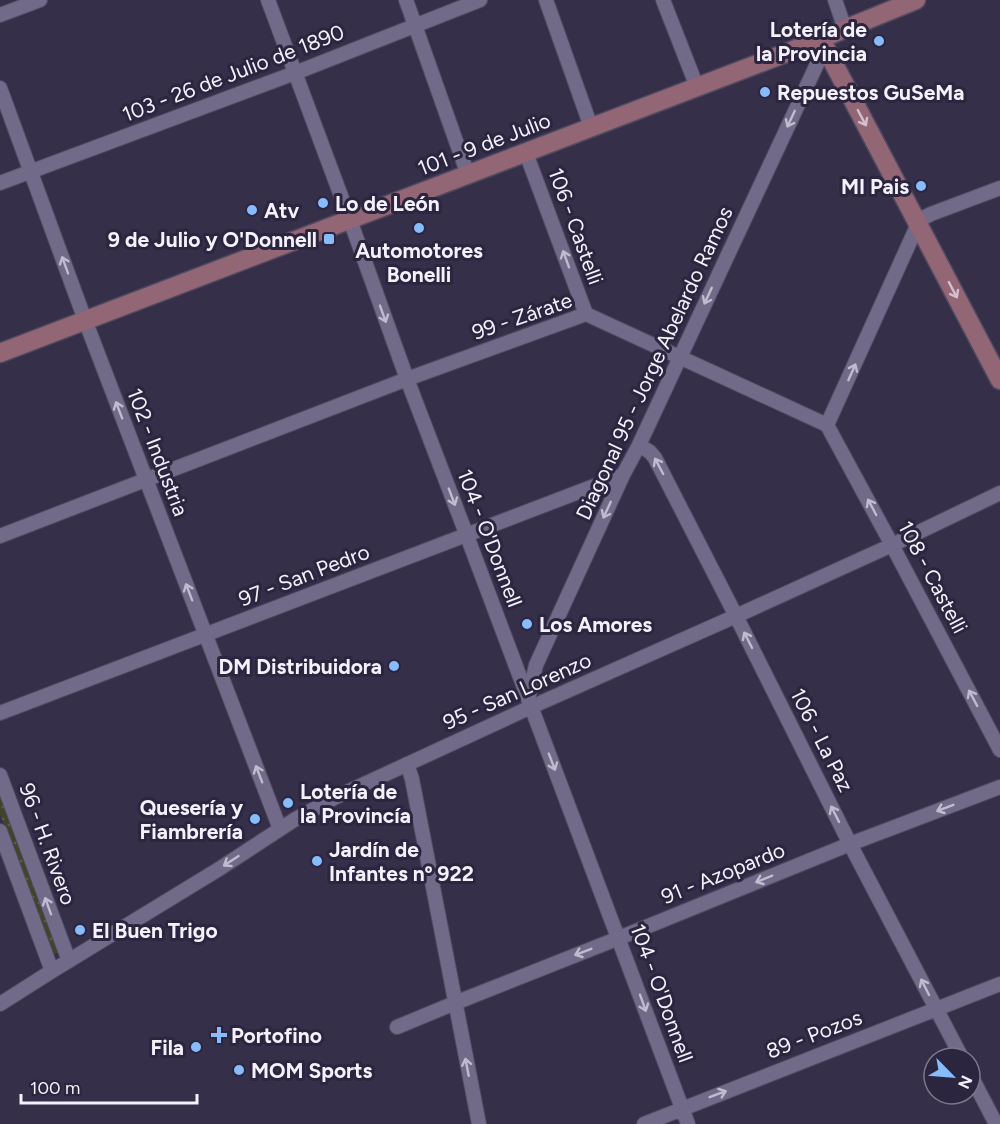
<svg xmlns="http://www.w3.org/2000/svg" width="1000" height="1124" font-family="Figtree,sans-serif">
  <style>
    .grass { fill: url(#grass-dots) }
    .lines { fill: none; stroke-linecap: round; stroke-linejoin: round }
    .street-casing { stroke: #514b61; stroke-width: 16 }
    .secondary-casing { stroke: #514b61; stroke-width: 21 }
    .street { stroke: #716a89; stroke-width: 14 }
    .secondary { stroke: #936676; stroke-width: 18 }
    .oneway { stroke: #d2c0cd }
    .oneway2 { stroke: #c0bbce }
    .poi-dot { fill: #87bbfb; stroke: #2b253f; stroke-width: 2 }
    .labels { text-anchor: middle; dominant-baseline: central; stroke-width: 6; stroke-linejoin: round; paint-order: stroke }
    .poi-label { font-size: 21px; font-weight: bold; fill: #f4f1fc; stroke: #2b253f; text-anchor: start }
    .street-label { font-size: 21px; fill: #f4f1fc; stroke: #2b253f }
  </style>
  <defs>
    <pattern id="grass-dots" width="8" height="8" patternUnits="userSpaceOnUse" patternTransform="scale(1.5)"><rect width="8" height="8" fill="#404428"/><path d="M2 2h.1M6 6h.1" fill="none" stroke="#5c5f48" stroke-width="1.8" stroke-linecap="round"/></pattern>
  </defs>
  <rect width="100%" height="100%" fill="#352f4a"/>
  <!-- grass -->
  <path class="grass" d="M0 793 57 949V953L54 954 51 953 0 814Z"/>
  <g class="lines">
    <defs>
      <path id="street" d="M268 0 350 220 407 379 467 536 688 1124
        M406 0 468 175
        M546 0 591 127
        M663 0 697 87
        M835 0 845 29
        M0 15 40 0
        M0 88 85 320 280 829
        M526 153 586 314
        M0 183 295 73 480 0
        M827 425 892 545 1000 750
        M827 425 918 224 925 217 931 214 1000 188
        M639 445 650 452 655 458 736 616 850 844 962 1058
        M0 536 407 379 586 314 827 425
        M528 699 536 665 623 475 639 445 825 47
        M0 713 623 475
        M407 764 412 779 479 1124
        M0 775 69 961
        M0 831 52 971
        M0 1004 52 971 219 869 294 820 334 798 531 707 736 616 892 545 1000 493
        M397 1027 455 1003 619 938 850 844 1000 787
        M970 1074 996 1124
        M644 1124 1000 984"/>
      <path id="secondary" d="M822 38 825 47 1000 380
        M0 353 781 55 916 0"/>
    </defs>
    <!-- street casing -->
    <use href="#street" class="street-casing"/>
    <!-- secondary casing -->
    <use href="#secondary" class="secondary-casing"/>
    <!-- street -->
    <use href="#street" class="street"/>
    <!-- secondary -->
    <use href="#secondary" class="secondary"/>
  </g>
  <!-- one-way arrows -->
  <defs><path id="oneway-shaft" d="M-6 0H5M1.5-3L5.5 0L1.5 3" fill="none" stroke-width="1.6" stroke-linecap="round" stroke-linejoin="round" transform="scale(1.5)"/></defs>
  <g class="oneway">
    <use href="#oneway-shaft" transform="translate(862 118) rotate(62)"/>
    <use href="#oneway-shaft" transform="translate(953 290) rotate(62)"/>
  </g>
  <g class="oneway2">
    <use href="#oneway-shaft" transform="translate(791 119) rotate(115)"/>
    <use href="#oneway-shaft" transform="translate(566 259) rotate(-110)"/>
    <use href="#oneway-shaft" transform="translate(65 265) rotate(-110)"/>
    <use href="#oneway-shaft" transform="translate(708 296) rotate(115)"/>
    <use href="#oneway-shaft" transform="translate(383 314) rotate(70)"/>
    <use href="#oneway-shaft" transform="translate(852 372) rotate(-66)"/>
    <use href="#oneway-shaft" transform="translate(119 410) rotate(-111)"/>
    <use href="#oneway-shaft" transform="translate(659 466) rotate(-118)"/>
    <use href="#oneway-shaft" transform="translate(452 497) rotate(69)"/>
    <use href="#oneway-shaft" transform="translate(872 507) rotate(-118)"/>
    <use href="#oneway-shaft" transform="translate(607 510) rotate(115)"/>
    <use href="#oneway-shaft" transform="translate(189 592) rotate(-111)"/>
    <use href="#oneway-shaft" transform="translate(748 640) rotate(-117)"/>
    <use href="#oneway-shaft" transform="translate(973 698) rotate(-118)"/>
    <use href="#oneway-shaft" transform="translate(552 762) rotate(69)"/>
    <use href="#oneway-shaft" transform="translate(259 774) rotate(-111)"/>
    <use href="#oneway-shaft" transform="translate(945 808) rotate(159)"/>
    <use href="#oneway-shaft" transform="translate(835 814) rotate(-117)"/>
    <use href="#oneway-shaft" transform="translate(231 861) rotate(147)"/>
    <use href="#oneway-shaft" transform="translate(764 879) rotate(158)"/>
    <use href="#oneway-shaft" transform="translate(48 906) rotate(-110)"/>
    <use href="#oneway-shaft" transform="translate(583 952) rotate(159)"/>
    <use href="#oneway-shaft" transform="translate(925 987) rotate(-117)"/>
    <use href="#oneway-shaft" transform="translate(643 1003) rotate(70)"/>
    <use href="#oneway-shaft" transform="translate(467 1067) rotate(-101)"/>
    <use href="#oneway-shaft" transform="translate(718 1094) rotate(-21)"/>
  </g>
  <!-- markers -->
  <g class="poi-dot">
    <circle cx="879" cy="41" r="6"/>
    <circle cx="765" cy="92" r="6"/>
    <circle cx="921" cy="186" r="6"/>
    <circle cx="323" cy="203" r="6"/>
    <circle cx="252" cy="210" r="6"/>
    <circle cx="419" cy="228" r="6"/>
    <rect x="323" y="233" width="12" height="12" rx="3"/>
    <circle cx="527" cy="624" r="6"/>
    <circle cx="394" cy="666" r="6"/>
    <circle cx="288" cy="803" r="6"/>
    <circle cx="255" cy="819" r="6"/>
    <circle cx="317" cy="861" r="6"/>
    <circle cx="80" cy="930" r="6"/>
    <path d="M216 1026h6v6h6v6h-6v6h-6v-6h-6v-6h6z"/>
    <circle cx="196" cy="1047" r="6"/>
    <circle cx="239" cy="1070" r="6"/>
  </g>
  <g class="labels">
    <!-- poi labels -->
    <g class="poi-label">
      <text x="867" y="29" text-anchor="end">Lotería de<tspan x="867" dy="24">la Provincia</tspan></text>
      <text x="777" y="92">Repuestos GuSeMa</text>
      <text x="909" y="186" text-anchor="end">MI Pais</text>
      <text x="335" y="203">Lo de León</text>
      <text x="264" y="210">Atv</text>
      <text x="317" y="239" text-anchor="end">9 de Julio y O'Donnell</text>
      <text x="419" y="250" text-anchor="middle">Automotores<tspan x="419" dy="24">Bonelli</tspan></text>
      <text x="539" y="624">Los Amores</text>
      <text x="382" y="666" text-anchor="end">DM Distribuidora</text>
      <text x="300" y="791">Lotería de<tspan x="300" dy="24">la Provincía</tspan></text>
      <text x="243" y="807" text-anchor="end">Quesería y<tspan x="243" dy="24">Fiambrería</tspan></text>
      <text x="329" y="849">Jardín de<tspan x="329" dy="24">Infantes nº 922</tspan></text>
      <text x="92" y="930">El Buen Trigo</text>
      <text x="231" y="1035">Portofino</text>
      <text x="184" y="1047" text-anchor="end">Fila</text>
      <text x="251" y="1070">MOM Sports</text>
    </g>
    <!-- street labels -->
    <g class="street-label">
      <text transform="translate(233 73) rotate(-21)">103 - 26 de Julio de 1890</text>
      <text transform="translate(484 144) rotate(-21)">101 - 9 de Julio</text>
      <text transform="translate(576 226) rotate(70)">106 - Castelli</text>
      <text transform="translate(522 316) rotate(-19)">99 - Zárate</text>
      <text transform="translate(654 363) rotate(-65)">Diagonal 95 - Jorge Abelardo Ramos</text>
      <text transform="translate(158 452) rotate(69)">102 - Industria</text>
      <text transform="translate(490 538) rotate(69)">104 - O'Donnell</text>
      <text transform="translate(304 575) rotate(-21)">97 - San Pedro</text>
      <text transform="translate(933 577) rotate(62)">108 - Castelli</text>
      <text transform="translate(517 691) rotate(-24)">95 - San Lorenzo</text>
      <text transform="translate(822 740) rotate(63)">106 - La Paz</text>
      <text transform="translate(48 844) rotate(70)">96 - H. Rivero</text>
      <text transform="translate(723 873) rotate(-22)">91 - Azopardo</text>
      <text transform="translate(662 993) rotate(70)">104 - O'Donnell</text>
      <text transform="translate(814 1034) rotate(-21)">89 - Pozos</text>
    </g>
  </g>
  <!-- north arrow -->
  <g transform="translate(952 1076) rotate(115)"><circle r="28" fill="#2b253f" stroke="#7b778b" stroke-width="1.5"/>
  <path d="M0-4.5L10 22L0 15L-10 22Z" fill="#87bbfb"/>
  <text y="-9" font-size="16" font-weight="bold" text-anchor="middle" fill="#f4f1fc">N</text>
  </g>
  <!-- scale -->
  <path d="M21 1094v9h176v-9" fill="none" stroke="#f4f1fc" stroke-width="3"/>
  <text x="30" y="1094" font-size="18" fill="#f4f1fc" stroke="#2b253f" stroke-width="4.5" paint-order="stroke">100 m</text>
</svg>
